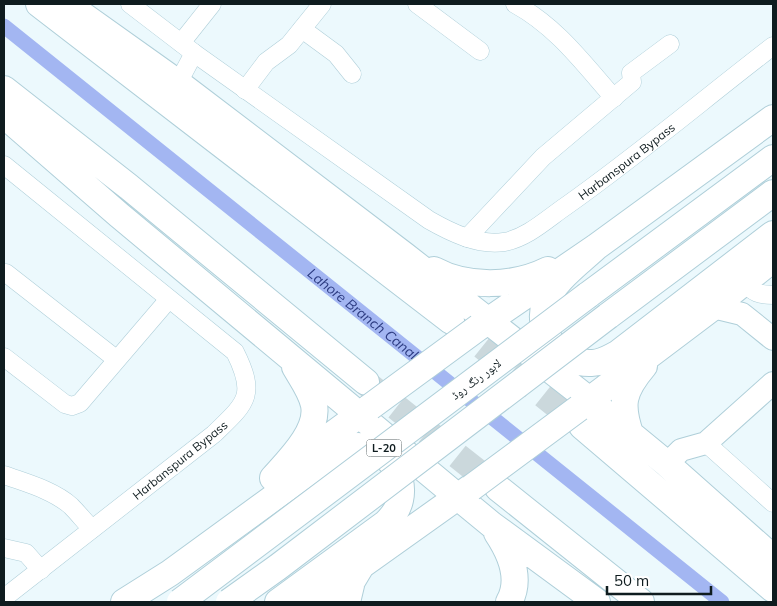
<svg xmlns="http://www.w3.org/2000/svg" width="777" height="606" font-family="Mulish,'Noto Naskh Arabic',sans-serif">
  <style>
    .lines { fill: none; stroke-linecap: round; stroke-linejoin: round }
    .canal { stroke: #a3b6f2; stroke-width: 15 }
    .highway-tunnel { stroke: #cbd8dc; stroke-width: 26; stroke-dasharray: 26 13; stroke-linecap: butt }
    .minor-casing { stroke: #afcfd9; stroke-width: 19 }
    .major-casing { stroke: #afcfd9; stroke-width: 24 }
    .highway-casing { stroke: #afcfd9; stroke-width: 28 }
    .minor { stroke: #fff; stroke-width: 18 }
    .major { stroke: #fff; stroke-width: 22 }
    .highway { stroke: #fff; stroke-width: 26 }
    .highway-bridge-casing { stroke: #afcfd9; stroke-width: 28; stroke-linecap: butt }
    .highway-bridge { stroke: #fff; stroke-width: 26 }
    .labels { text-anchor: middle; dominant-baseline: central; stroke-width: 4.5; stroke-linejoin: round; paint-order: stroke }
    .shield { fill: #fff; stroke: #576062; stroke-width: 1 }
    .shield-label { font-size: 11px; font-weight: bold; fill: #0f1c1f }
    .street-label { font-size: 12px; fill: #0f1c1f; stroke: #fff }
    .water-label { font-size: 14px; font-style: italic; fill: #2d3c82; stroke: #fff }
  </style>
  <rect width="100%" height="100%" fill="#ecf9fd"/>
  <g class="lines">
    <!-- canal -->
    <path class="canal" id="s1" d="M4 26 722 602"/>
    <!-- highway-tunnel -->
    <path class="highway-tunnel" d="M452 322 582 426
      M366 383 498 488"/>
    <defs>
      <g id="minor">
        <path id="s2" d="M130 4 194 53 429 220C450 232 478 246 504 242 527 238 547 219 566 206 637 156 704 99 773 46"/>
        <path d="M417 4 480 51"/>
        <path d="M515 4C557 27 583 63 614 98"/>
        <path d="M302 29 336 54 352 74"/>
        <path d="M181 43 212 4"/>
        <path d="M178 83 194 53"/>
        <path d="M245 90 266 62 289 45 322 4"/>
        <path d="M4 165 235 352C257 396 246 403 214 434L4 598"/>
        <path d="M467 238 543 157 632 82 631 73 670 44"/>
        <path d="M6 273 116 359"/>
        <path d="M744 282C753 293 760 295 773 295"/>
        <path d="M4 357 65 404 72 406 80 403 169 299"/>
        <path d="M706 443 773 503"/>
        <path d="M4 475C26 483 53 490 71 506 78 513 85 522 92 529"/>
        <path d="M4 548 26 553 41 570"/>
      </g>
      <path id="major" d="M713 307 742 314 773 339
        M667 464 681 450 706 443 773 383"/>
      <path id="highway" d="M39 4 451 321
        M67 4 178 83 404 255 588 399 667 464 773 558
        M4 89 129 187 366 382
        M4 115 119 215 458 497 492 525 597 602
        M596 247C579 263 553 281 545 304 535 333 562 365 592 363 602 363 609 358 617 354L773 234
        M434 270C467 288 514 287 548 270
        M588 295 773 158
        M608 316 773 193
        M479 327 596 247 773 118
        M579 408 713 307 773 259
        M582 426 773 589
        M631 436C620 405 622 392 644 366
        M310 451 370 407
        M273 478C289 460 319 431 314 405 311 391 302 379 295 367
        M498 488 641 602
        M497 533C511 554 522 579 509 602
        M124 602 170 573 332 455C340 450 349 446 358 446 386 446 406 474 400 500 398 510 392 517 386 523L278 602
        M310 602 470 488
        M347 602 352 581 361 566"/>
    </defs>
    <!-- minor casing -->
    <use href="#minor" class="minor-casing"/>
    <!-- major casing -->
    <use href="#major" class="major-casing"/>
    <!-- highway casing -->
    <use href="#highway" class="highway-casing"/>
    <!-- minor -->
    <use href="#minor" class="minor"/>
    <!-- major -->
    <use href="#major" class="major"/>
    <!-- highway -->
    <use href="#highway" class="highway"/>
    <defs>
      <path id="highway-bridge" d="M370 407 479 327
        M471 488 579 408
        M180 602 588 295
        M229 602 278 567 608 316"/>
    </defs>
    <!-- highway-bridge casing -->
    <use href="#highway-bridge" class="highway-bridge-casing"/>
    <!-- highway-bridge -->
    <use href="#highway-bridge" class="highway-bridge"/>
  </g>
  <g class="labels">
    <!-- shield labels -->
    <rect class="shield" x="366.5" y="439.5" width="35" height="17" rx="4"/>
    <g class="shield-label">
      <text x="384" y="448">L-20</text>
    </g>
    <!-- street labels -->
    <g class="street-label">
      <text stroke="none"><textPath href="#s2" startOffset="596">Harbanspura Bypass</textPath></text>
      <text transform="translate(476 379) rotate(-37)">لاہور رنگ روڈ</text>
      <text transform="translate(180 460) rotate(-39)">Harbanspura Bypass</text>
    </g>
    <!-- water labels -->
    <g class="water-label">
      <text stroke="none"><textPath href="#s1" startOffset="460">Lahore Branch Canal</textPath></text>
    </g>
  </g>
  <!-- border -->
  <rect width="777" height="606" fill="none" stroke="#0f1c1f" stroke-width="10"/>
  <!-- scale -->
  <path d="M607 586v8h104v-8" fill="none" stroke="#0f1c1f" stroke-width="2.5"/>
  <text x="614" y="586" font-size="15" fill="#0f1c1f" stroke="#ffffff" stroke-width="4" paint-order="stroke">50 m</text>
</svg>
